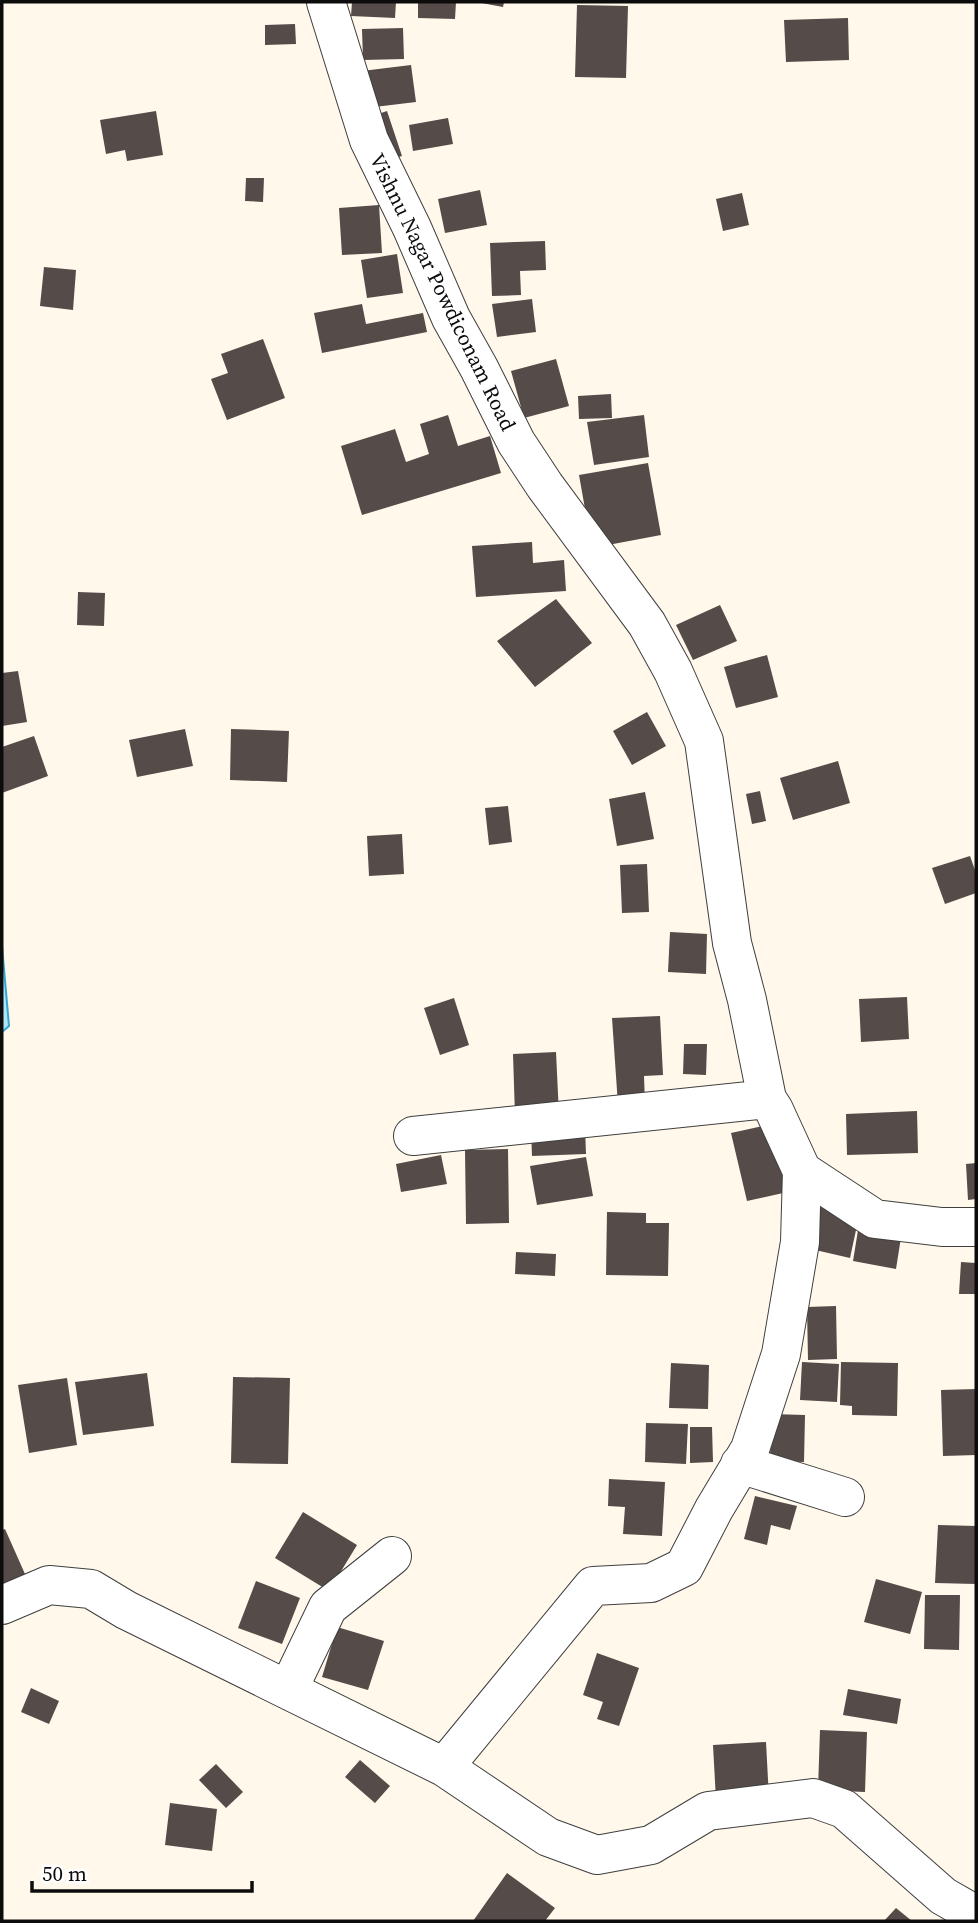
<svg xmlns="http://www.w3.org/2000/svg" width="978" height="1923" font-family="'Source Serif 4',serif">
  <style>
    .water { fill: #aee6f8; stroke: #33a7d0; stroke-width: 2 }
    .building { fill: #554b48 }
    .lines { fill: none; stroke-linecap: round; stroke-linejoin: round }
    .minor-casing { stroke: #3f3f3f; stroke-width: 40 }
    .minor { stroke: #fff; stroke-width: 38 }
    .labels { text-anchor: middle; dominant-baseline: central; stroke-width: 7; stroke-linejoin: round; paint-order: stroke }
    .street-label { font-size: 21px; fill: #0c0c0c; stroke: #fff }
  </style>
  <rect width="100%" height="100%" fill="#fff8eb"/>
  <!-- water -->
  <path class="water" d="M2 946 9 1026 2 1032Z"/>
  <!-- building -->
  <path class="building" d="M352 2H396L395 18 351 16Z
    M418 2H456L455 19 418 18Z
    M476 2H504L503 7Z
    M577 5 628 6 626 78 575 77Z
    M848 18 849 60 786 62 784 20Z
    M295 24 296 44 265 45V25Z
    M403 28 404 59 363 60 362 29Z
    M411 65 416 102 366 108 362 71Z
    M156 111 163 155 127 161 125 150 106 154 100 120Z
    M387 111 402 156 385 161 369 117Z
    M448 118 453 144 413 151 409 125Z
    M246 178H264L263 202 245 201Z
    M480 190 487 225 445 233 438 199Z
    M742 193 749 225 723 231 716 199Z
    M379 205 382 253 342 255 339 208Z
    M545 241 546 270 520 271 521 295 492 296 490 243Z
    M397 254 403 293 367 298 361 260Z
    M44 267 76 270 73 310 40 306Z
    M532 299 536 332 497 337 492 304Z
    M362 304 366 324 423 313 427 332 322 353 314 313Z
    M263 339 285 398 227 420 211 379 228 373 221 354Z
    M556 359 569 406 524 418 511 371Z
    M611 394 612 418 579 419 578 396Z
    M448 415 458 446 490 436 501 473 362 515 341 446 395 429 406 462 429 454 420 424Z
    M644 415 649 457 594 465 587 422Z
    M648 463 661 535 592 548 579 475Z
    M532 542 533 563 564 560 566 591 476 597 472 546Z
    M78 592 105 593 104 626 77 625Z
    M556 599 592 643 535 687 497 641Z
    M720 605 737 641 693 660 676 625Z
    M767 655 778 697 736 708 724 667Z
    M18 671 27 722 2 726V673Z
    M647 712 666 746 632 765 613 731Z
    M185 729 193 766 137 777 129 740Z
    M231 729 289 731 287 782 230 780Z
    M34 736 48 776 2 793V747Z
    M838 761 850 803 793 820 780 778Z
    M760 791 766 821 752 824 746 794Z
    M645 792 654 839 617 846 609 799Z
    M508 806 512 842 489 845 485 808Z
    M402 834 404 874 369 876 367 836Z
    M970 856 976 873V893L945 904 932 868Z
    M647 864 649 912 622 913 620 865Z
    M670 932 707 934 706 974 668 972Z
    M907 997 909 1039 861 1042 859 999Z
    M454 998 469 1045 440 1055 424 1008Z
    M660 1016 663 1075 644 1076 645 1104 618 1105 612 1018Z
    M684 1044H707L706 1075 683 1074Z
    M556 1052 559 1115 515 1116 513 1054Z
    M917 1111 918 1153 847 1155 846 1114Z
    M776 1123 792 1191 747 1201 731 1133Z
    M585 1128 586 1154 532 1156 531 1130Z
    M508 1149 509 1223 466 1224 465 1150Z
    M441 1155 447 1184 401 1192 396 1164Z
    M586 1157 593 1196 537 1205 530 1166Z
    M976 1163V1199L968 1200 966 1164Z
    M820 1207 859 1216 850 1258 811 1249Z
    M607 1212 646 1213V1223H669L668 1276 606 1275Z
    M859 1224 902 1231 896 1269 853 1261Z
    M516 1252 556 1254 555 1276 515 1274Z
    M961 1262 976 1263V1294H959Z
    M836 1306 837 1359 808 1360 807 1307Z
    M802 1362 839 1364 837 1402 800 1400Z
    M841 1362 898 1363 897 1416 852 1415V1406L840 1405Z
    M671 1363 709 1365 708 1409 669 1408Z
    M147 1373 154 1426 83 1435 75 1382Z
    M233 1377 290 1378 288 1464 231 1463Z
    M67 1378 77 1445 29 1453 18 1385Z
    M976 1389V1455L943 1456 941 1390Z
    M771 1414 805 1415 804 1462 770 1461Z
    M646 1423 688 1424 686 1464 645 1462Z
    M690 1427H712L713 1462 690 1463Z
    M609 1479 665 1482 662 1536 623 1534 625 1507 608 1506Z
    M755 1496 797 1506 790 1530 771 1525 767 1545 744 1539Z
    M303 1512 357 1545 329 1591 275 1558Z
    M938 1525 976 1526V1584L935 1583Z
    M5 1529 25 1574 2 1585V1530Z
    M876 1579 922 1592 910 1634 864 1622Z
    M256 1581 300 1598 282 1644 238 1628Z
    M925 1595H960L959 1650 924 1649Z
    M337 1627 384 1641 368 1690 322 1677Z
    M597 1653 639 1668 619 1726 597 1719 603 1702 583 1695Z
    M31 1688 59 1701 49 1724 21 1712Z
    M848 1689 901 1699 897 1724 843 1715Z
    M820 1730 867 1732 865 1792 818 1790Z
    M766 1742 769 1798 716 1800 713 1745Z
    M360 1760 390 1786 375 1803 345 1777Z
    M216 1764 243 1792 226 1808 199 1780Z
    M170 1803 217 1809 212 1851 165 1845Z
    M507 1873 555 1908 545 1921H473Z
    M896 1908 912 1921H884Z"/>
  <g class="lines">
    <defs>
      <path id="minor" d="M326 2 369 140 412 228 451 318 479 368 516 442 545 486 647 624 673 671 704 741 732 943 747 1000 767 1099 774 1110 802 1171 875 1219 942 1227H976
        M413 1136 767 1099
        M740 1464 845 1497
        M2 1605 49 1585 91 1589 126 1610 444 1767 548 1837 597 1855 651 1845 708 1811 813 1798 844 1809 943 1896 976 1915
        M288 1690 328 1607 392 1556
        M444 1767 593 1586 651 1583 684 1567 714 1509 750 1449 781 1354 800 1242 802 1171"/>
    </defs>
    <!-- minor casing -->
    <use href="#minor" class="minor-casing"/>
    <!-- minor -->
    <use href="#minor" class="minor"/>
  </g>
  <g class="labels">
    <!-- street labels -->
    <g class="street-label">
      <text transform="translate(443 292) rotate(64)">Vishnu Nagar Powdiconam Road</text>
    </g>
  </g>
  <!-- border -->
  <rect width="978" height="1923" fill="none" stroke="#0c0c0c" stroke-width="7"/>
  <!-- scale -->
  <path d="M32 1881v10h220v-10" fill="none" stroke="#0c0c0c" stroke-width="3.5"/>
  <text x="42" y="1881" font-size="21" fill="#0c0c0c" stroke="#ffffff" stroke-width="5" paint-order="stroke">50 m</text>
</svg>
